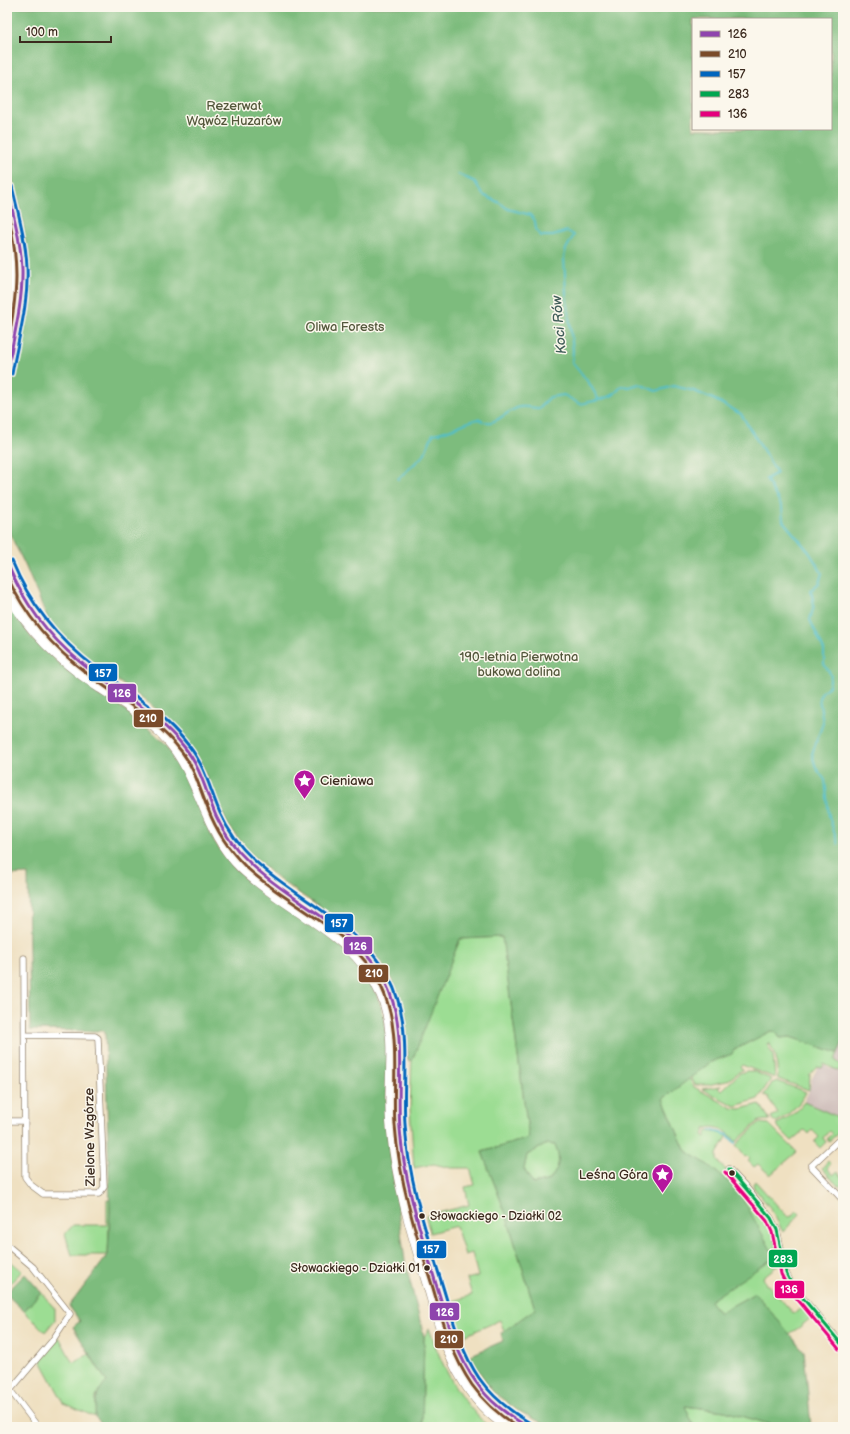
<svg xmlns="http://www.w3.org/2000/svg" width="850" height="1434" font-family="'Balsamiq Sans',sans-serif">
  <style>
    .industrial { fill: #d0c0bc }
    .green { fill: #9cdd93; stroke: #6c8458 }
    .forest { fill: #7dbc7d; stroke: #5c734e; fill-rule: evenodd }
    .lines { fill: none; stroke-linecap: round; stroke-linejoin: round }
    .stream { stroke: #50bec9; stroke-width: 2 }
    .street-casing { stroke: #958570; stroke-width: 7 }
    .primary-casing { stroke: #958570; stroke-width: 10 }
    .street { stroke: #fff; stroke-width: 5.5 }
    .primary { stroke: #fff; stroke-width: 9 }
    .bus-1-casing { stroke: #fbf7ec; stroke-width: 6 }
    .bus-2-casing { stroke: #fbf7ec; stroke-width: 6 }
    .bus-3-casing { stroke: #fbf7ec; stroke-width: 6 }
    .bus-4-casing { stroke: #fbf7ec; stroke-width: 6 }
    .bus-5-casing { stroke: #fbf7ec; stroke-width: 6 }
    .bus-1 { stroke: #8e44ad; stroke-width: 3 }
    .bus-2 { stroke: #7a4b2a; stroke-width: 3 }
    .bus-3 { stroke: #0065bd; stroke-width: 3 }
    .bus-4 { stroke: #00a651; stroke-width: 3 }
    .bus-5 { stroke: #e5007d; stroke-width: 3 }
    .bus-dot { fill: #3b2a1e; stroke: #fbf7ec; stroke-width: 1.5 }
    .labels { text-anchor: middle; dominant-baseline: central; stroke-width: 3; stroke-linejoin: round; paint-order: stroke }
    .bus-label { font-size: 12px; fill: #3b2a1e; stroke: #fbf7ec; text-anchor: start }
    .park-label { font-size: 13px; fill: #53573b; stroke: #fbf7ec }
    .poi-label { font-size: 13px; fill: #3b2a1e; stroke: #fbf7ec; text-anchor: start }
    .street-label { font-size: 13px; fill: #3b2a1e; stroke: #fbf7ec }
    .water-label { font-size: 14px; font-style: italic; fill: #425e5a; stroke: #fbf7ec }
    .line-badge { stroke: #fbf7ec; stroke-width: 1.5 }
    .badge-label { font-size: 11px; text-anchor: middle; font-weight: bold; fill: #fff }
  </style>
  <rect width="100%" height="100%" fill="#fbf7ec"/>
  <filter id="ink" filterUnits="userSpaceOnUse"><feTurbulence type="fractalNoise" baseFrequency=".025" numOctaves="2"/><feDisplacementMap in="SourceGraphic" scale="8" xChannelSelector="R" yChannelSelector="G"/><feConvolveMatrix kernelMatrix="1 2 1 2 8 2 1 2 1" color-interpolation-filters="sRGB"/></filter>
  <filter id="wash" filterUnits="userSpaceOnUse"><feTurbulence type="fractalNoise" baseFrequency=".012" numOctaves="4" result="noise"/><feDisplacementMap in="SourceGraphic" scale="16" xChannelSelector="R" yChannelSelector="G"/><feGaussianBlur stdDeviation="0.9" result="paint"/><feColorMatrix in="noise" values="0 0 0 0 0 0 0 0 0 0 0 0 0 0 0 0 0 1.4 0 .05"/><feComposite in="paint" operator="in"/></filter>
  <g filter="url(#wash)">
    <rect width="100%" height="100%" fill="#efe0c1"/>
    <!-- industrial -->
    <path class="industrial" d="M843 1042V1119L804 1102 810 1088 811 1080 820 1063 831 1069Z"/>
    <!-- green -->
    <path class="green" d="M502 937 529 1138 482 1152 506 1214 535 1309 504 1331 500 1320 462 1337 450 1302 472 1295 467 1279 478 1276 472 1253 465 1255 456 1226 430 1233 426 1216 469 1205 465 1187 475 1185 470 1168H451L434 1164 414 1168 410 1107 412 1058 460 939Z
      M771 1031 776 1032 780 1038 790 1037 838 1053 835 1060 843 1066V1073L824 1064 822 1068 817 1067 810 1074 809 1090 778 1079 776 1057 769 1042 767 1044 773 1055 775 1078 742 1065 740 1067 743 1069 727 1081 707 1085H695L691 1077 711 1062 731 1054 734 1050Z
      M746 1071H753L771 1079 758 1099 735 1106 702 1089 721 1086 718 1088 721 1091 740 1073Z
      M689 1078 694 1087 732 1108 740 1109 760 1104 770 1120 759 1121 736 1142C731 1133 716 1123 705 1129L703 1135 706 1137V1133L707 1131 726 1134 727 1137 717 1154V1160L764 1213 774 1235 779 1261 778 1265 763 1277 766 1285H768L794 1314 803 1306 813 1316 800 1327 789 1334 755 1293 719 1313 709 1301 738 1190 708 1165 685 1150 663 1099Z
      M777 1081 806 1092C800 1105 789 1114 777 1122H774L771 1117 778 1113 768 1098 769 1097 764 1095 772 1083Z
      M804 1102 843 1119V1129L829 1141 827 1138 832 1134 829 1131 823 1138 826 1142 820 1148 814 1142 819 1137 812 1130 809 1134 805 1130 792 1141 776 1125 796 1112Z
      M759 1123 769 1124 797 1152 770 1175 758 1164 754 1167 748 1161 750 1159 747 1156 745 1157 736 1145Z
      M547 1144 555 1145C562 1161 560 1166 550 1180L533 1184 524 1169 527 1155Z
      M828 1161 831 1164 827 1168 833 1175 838 1171 841 1176 843 1174V1189L839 1185 838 1186 822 1168Z
      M755 1181 787 1216 790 1217 797 1211 800 1214 783 1232 771 1209 754 1188 753 1184Z
      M107 1200H110L108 1255H72L65 1234 73 1225H107Z
      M7 1258 22 1271 7 1287Z
      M424 1262 457 1357 520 1427C512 1427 506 1421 500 1416 453 1379 441 1317 424 1262Z
      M41 1292 55 1309V1320L45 1332 24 1311Z
      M429 1328C442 1367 458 1399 489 1427H422L424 1337Z
      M59 1337 73 1363 89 1354 107 1382 96 1397 95 1417 64 1403 40 1359Z
      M684 1406 725 1411 779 1427H694Z"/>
    <!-- forest -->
    <path class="forest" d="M7 7H843V1042L838 1053 790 1037 780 1038 776 1032 771 1031 734 1050 732 1054 711 1062 663 1099 685 1150 708 1165 738 1190 775 1257 710 1301 719 1313 755 1293 804 1351 811 1427H779L725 1411 685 1406 694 1427H550L517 1410 492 1391 469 1356 503 1341 501 1333 535 1309 506 1214 482 1152 529 1138 502 937 460 939 412 1061 408 1060 404 1018H406V1015H403C399 988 386 967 368 947 360 939 353 933 348 923L344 924 274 876 246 849 227 823 199 760 173 724 155 708 70 646 50 624 25 565 7 528V416L27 286 28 269 23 222 7 158ZM693 19H831V129H693ZM547 1144 555 1145C561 1160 559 1167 550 1180L533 1184 524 1169 527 1155Z
      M7 601 31 637 60 664 134 716 166 744 186 774 213 839 223 854 238 871 340 945 365 974 377 995 385 1019 388 1056 386 1124 405 1261 424 1337 422 1427H116L111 1425 104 1426 95 1417C96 1403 95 1391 107 1382L73 1327 80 1321 69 1306 108 1255 110 1212 105 1031 30 1030 28 874 7 875Z
      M25 1274 41 1292 24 1311 7 1295V1292Z"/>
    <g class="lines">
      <!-- stream -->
      <path class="stream" d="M800 135 810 129
        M458 174 475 182 483 195 500 203 508 209 531 215 535 221 536 229 541 236H553L567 231 574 235 566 249 564 257 566 293 573 350 572 362 589 383 599 400 613 395 622 386 629 387 639 384 656 391 674 386 694 391 715 400 741 414 777 473 766 479 782 507 783 521 809 552 822 573 819 583 811 590 814 605 810 620 824 650V664L831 675 829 686 822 692 819 698 823 723 812 754 816 768 825 780 829 816 838 844
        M398 479 424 455 433 434C449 432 462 423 478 419 495 430 503 411 520 407 526 406 534 408 539 408L550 397 564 395 580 404 599 400
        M710 1130 728 1135 735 1143"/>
    </g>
  </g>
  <g filter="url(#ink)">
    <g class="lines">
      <defs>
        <path id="street" d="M24 958 25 1177 31 1185 43 1194H99L104 1187 98 1038 95 1036 25 1035
          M7 1121H25
          M843 1136 811 1166 843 1200
          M729 1169 745 1186 771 1218 777 1230 786 1273 792 1285 843 1346
          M7 1245 33 1267 70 1314 52 1341 7 1394
          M7 1386 38 1427"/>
        <path id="primary" d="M7 187C13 214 21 241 22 269 23 303 13 339 7 373
          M7 226C14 259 13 288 7 320
          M7 563C22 601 46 635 79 661 116 691 155 710 185 748 201 768 206 794 216 816 225 835 238 853 254 867 297 907 357 926 385 982 409 1031 395 1076 400 1128 404 1183 422 1237 438 1289 447 1317 454 1347 470 1373 484 1397 504 1414 528 1427
          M7 593C29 632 59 660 95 685 121 702 148 718 168 741 201 780 204 833 242 869 288 913 355 933 381 995 399 1038 386 1083 391 1127 396 1182 412 1235 428 1287 437 1318 445 1351 462 1379 473 1398 489 1415 507 1427"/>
      </defs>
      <!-- street casing -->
      <use href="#street" class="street-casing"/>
      <!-- primary casing -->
      <use href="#primary" class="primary-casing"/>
      <!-- street -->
      <use href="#street" class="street"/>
      <!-- primary -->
      <use href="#primary" class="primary"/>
      <defs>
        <path id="bus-1" d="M7 187C13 214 21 241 22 269 23 304 13 339 7 373
          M7 563C23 601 46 634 79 661 114 690 156 711 185 748 201 768 206 793 216 816 224 834 236 850 250 863 293 905 356 926 385 982 408 1027 396 1080 400 1129 404 1182 421 1233 436 1284 447 1318 455 1353 476 1382 489 1402 508 1415 528 1427"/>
        <path id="bus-2" d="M7 209C20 263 18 293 7 347
          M7 576C25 616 54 649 89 675 121 699 157 720 182 752 195 769 200 790 208 809 216 830 229 850 245 866 288 907 354 929 381 986 402 1030 392 1079 395 1125 399 1181 416 1235 433 1288 443 1322 452 1356 472 1385 484 1402 500 1416 518 1427"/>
        <path id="bus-3" d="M12 186C18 213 26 240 27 267 29 303 18 339 12 374
          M12 561C30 605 58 639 96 668 129 692 164 713 189 746 205 766 210 790 220 813 228 831 240 847 254 860 298 901 359 923 389 978 413 1023 402 1076 405 1124 408 1179 426 1232 442 1284 452 1316 460 1350 479 1378 492 1397 510 1411 530 1423"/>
        <path id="bus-4" d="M729 1169 771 1218 777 1230 786 1273 792 1285 843 1346"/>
        <path id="bus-5" d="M725 1172 767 1221 772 1232 781 1274 788 1288 839 1349"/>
      </defs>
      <!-- bus-1 casing -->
      <use href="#bus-1" class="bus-1-casing"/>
      <!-- bus-2 casing -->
      <use href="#bus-2" class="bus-2-casing"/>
      <!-- bus-3 casing -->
      <use href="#bus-3" class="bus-3-casing"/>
      <!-- bus-4 casing -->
      <use href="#bus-4" class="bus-4-casing"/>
      <!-- bus-5 casing -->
      <use href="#bus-5" class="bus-5-casing"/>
      <!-- bus-1 -->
      <use href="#bus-1" class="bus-1"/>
      <!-- bus-2 -->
      <use href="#bus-2" class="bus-2"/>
      <!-- bus-3 -->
      <use href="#bus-3" class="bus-3"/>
      <!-- bus-4 -->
      <use href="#bus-4" class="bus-4"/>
      <!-- bus-5 -->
      <use href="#bus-5" class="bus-5"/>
    </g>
  </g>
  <!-- icons -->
  <defs>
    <symbol id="sight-pin" viewBox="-11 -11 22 30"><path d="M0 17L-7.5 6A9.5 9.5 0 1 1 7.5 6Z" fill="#b5179e" stroke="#fbf7ec"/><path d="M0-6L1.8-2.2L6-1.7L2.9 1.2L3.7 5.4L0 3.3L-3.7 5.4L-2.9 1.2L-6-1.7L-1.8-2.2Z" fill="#fff"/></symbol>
  </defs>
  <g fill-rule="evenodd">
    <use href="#sight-pin" x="292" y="768" width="25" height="34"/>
    <use href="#sight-pin" x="650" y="1162" width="25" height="34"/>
  </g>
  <!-- markers -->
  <g class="bus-dot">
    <circle cx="732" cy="1173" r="3.5"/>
    <circle cx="422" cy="1216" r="3.5"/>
    <circle cx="427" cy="1268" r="3.5"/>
  </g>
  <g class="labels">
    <!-- bus labels -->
    <g class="bus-label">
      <text x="430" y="1216">Słowackiego - Działki 02</text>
      <text x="420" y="1268" text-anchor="end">Słowackiego - Działki 01</text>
    </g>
    <!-- park labels -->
    <g class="park-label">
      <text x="234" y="106">Rezerwat<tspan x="234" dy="15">Wąwóz Huzarów</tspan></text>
      <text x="345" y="327">Oliwa Forests</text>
      <text x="519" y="657">190-letnia Pierwotna<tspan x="519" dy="15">bukowa dolina</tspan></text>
    </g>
    <!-- poi labels -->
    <g class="poi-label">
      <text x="320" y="781">Cieniawa</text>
      <text x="648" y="1175" text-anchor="end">Leśna Góra</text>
    </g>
    <!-- street labels -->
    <g class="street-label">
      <text transform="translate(90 1137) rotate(-91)">Zielone Wzgórze</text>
    </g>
    <!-- water labels -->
    <g class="water-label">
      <text transform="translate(559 325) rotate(-95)">Koci Rów</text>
    </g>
  </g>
  <g class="line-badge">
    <rect x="88" y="663" width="30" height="19" rx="4" fill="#0065bd"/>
    <rect x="107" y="683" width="30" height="20" rx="4" fill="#8e44ad"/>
    <rect x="133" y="709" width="31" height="19" rx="4" fill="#7a4b2a"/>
    <rect x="324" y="913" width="30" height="20" rx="4" fill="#0065bd"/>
    <rect x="343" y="936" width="30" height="19" rx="4" fill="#8e44ad"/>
    <rect x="358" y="964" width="31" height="19" rx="4" fill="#7a4b2a"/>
    <rect x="416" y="1240" width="31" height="19" rx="4" fill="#0065bd"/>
    <rect x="768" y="1249" width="30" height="19" rx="4" fill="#00a651"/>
    <rect x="774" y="1280" width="31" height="19" rx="4" fill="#e5007d"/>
    <rect x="429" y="1302" width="31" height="19" rx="4" fill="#8e44ad"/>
    <rect x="434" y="1330" width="30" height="19" rx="4" fill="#7a4b2a"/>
  </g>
  <g class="badge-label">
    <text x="103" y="677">157</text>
    <text x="122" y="697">126</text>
    <text x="148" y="722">210</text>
    <text x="339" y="927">157</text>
    <text x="358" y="950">126</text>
    <text x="374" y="977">210</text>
    <text x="431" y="1253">157</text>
    <text x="783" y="1263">283</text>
    <text x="789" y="1293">136</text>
    <text x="445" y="1316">126</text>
    <text x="449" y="1343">210</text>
  </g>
  <!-- margin -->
  <rect width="850" height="1434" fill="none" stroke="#fbf7ec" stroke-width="24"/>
  <!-- legend -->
  <rect x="692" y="18" width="140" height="112" fill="#fbf7ec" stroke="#aea59a"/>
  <rect x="700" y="31" width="20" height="6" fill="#8e44ad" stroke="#aea59a"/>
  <text x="728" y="38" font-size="12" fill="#3b2a1e">126</text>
  <rect x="700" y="51" width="20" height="6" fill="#7a4b2a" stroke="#aea59a"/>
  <text x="728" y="58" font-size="12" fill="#3b2a1e">210</text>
  <rect x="700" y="71" width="20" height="6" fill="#0065bd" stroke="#aea59a"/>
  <text x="728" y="78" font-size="12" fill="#3b2a1e">157</text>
  <rect x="700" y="91" width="20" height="6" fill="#00a651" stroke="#aea59a"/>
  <text x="728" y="98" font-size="12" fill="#3b2a1e">283</text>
  <rect x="700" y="111" width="20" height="6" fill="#e5007d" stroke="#aea59a"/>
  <text x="728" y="118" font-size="12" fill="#3b2a1e">136</text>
  <!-- scale -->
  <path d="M20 36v6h91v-6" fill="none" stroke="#3b2a1e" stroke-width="2"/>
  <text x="26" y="36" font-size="12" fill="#3b2a1e" stroke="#fbf7ec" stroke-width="3" paint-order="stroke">100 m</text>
</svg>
